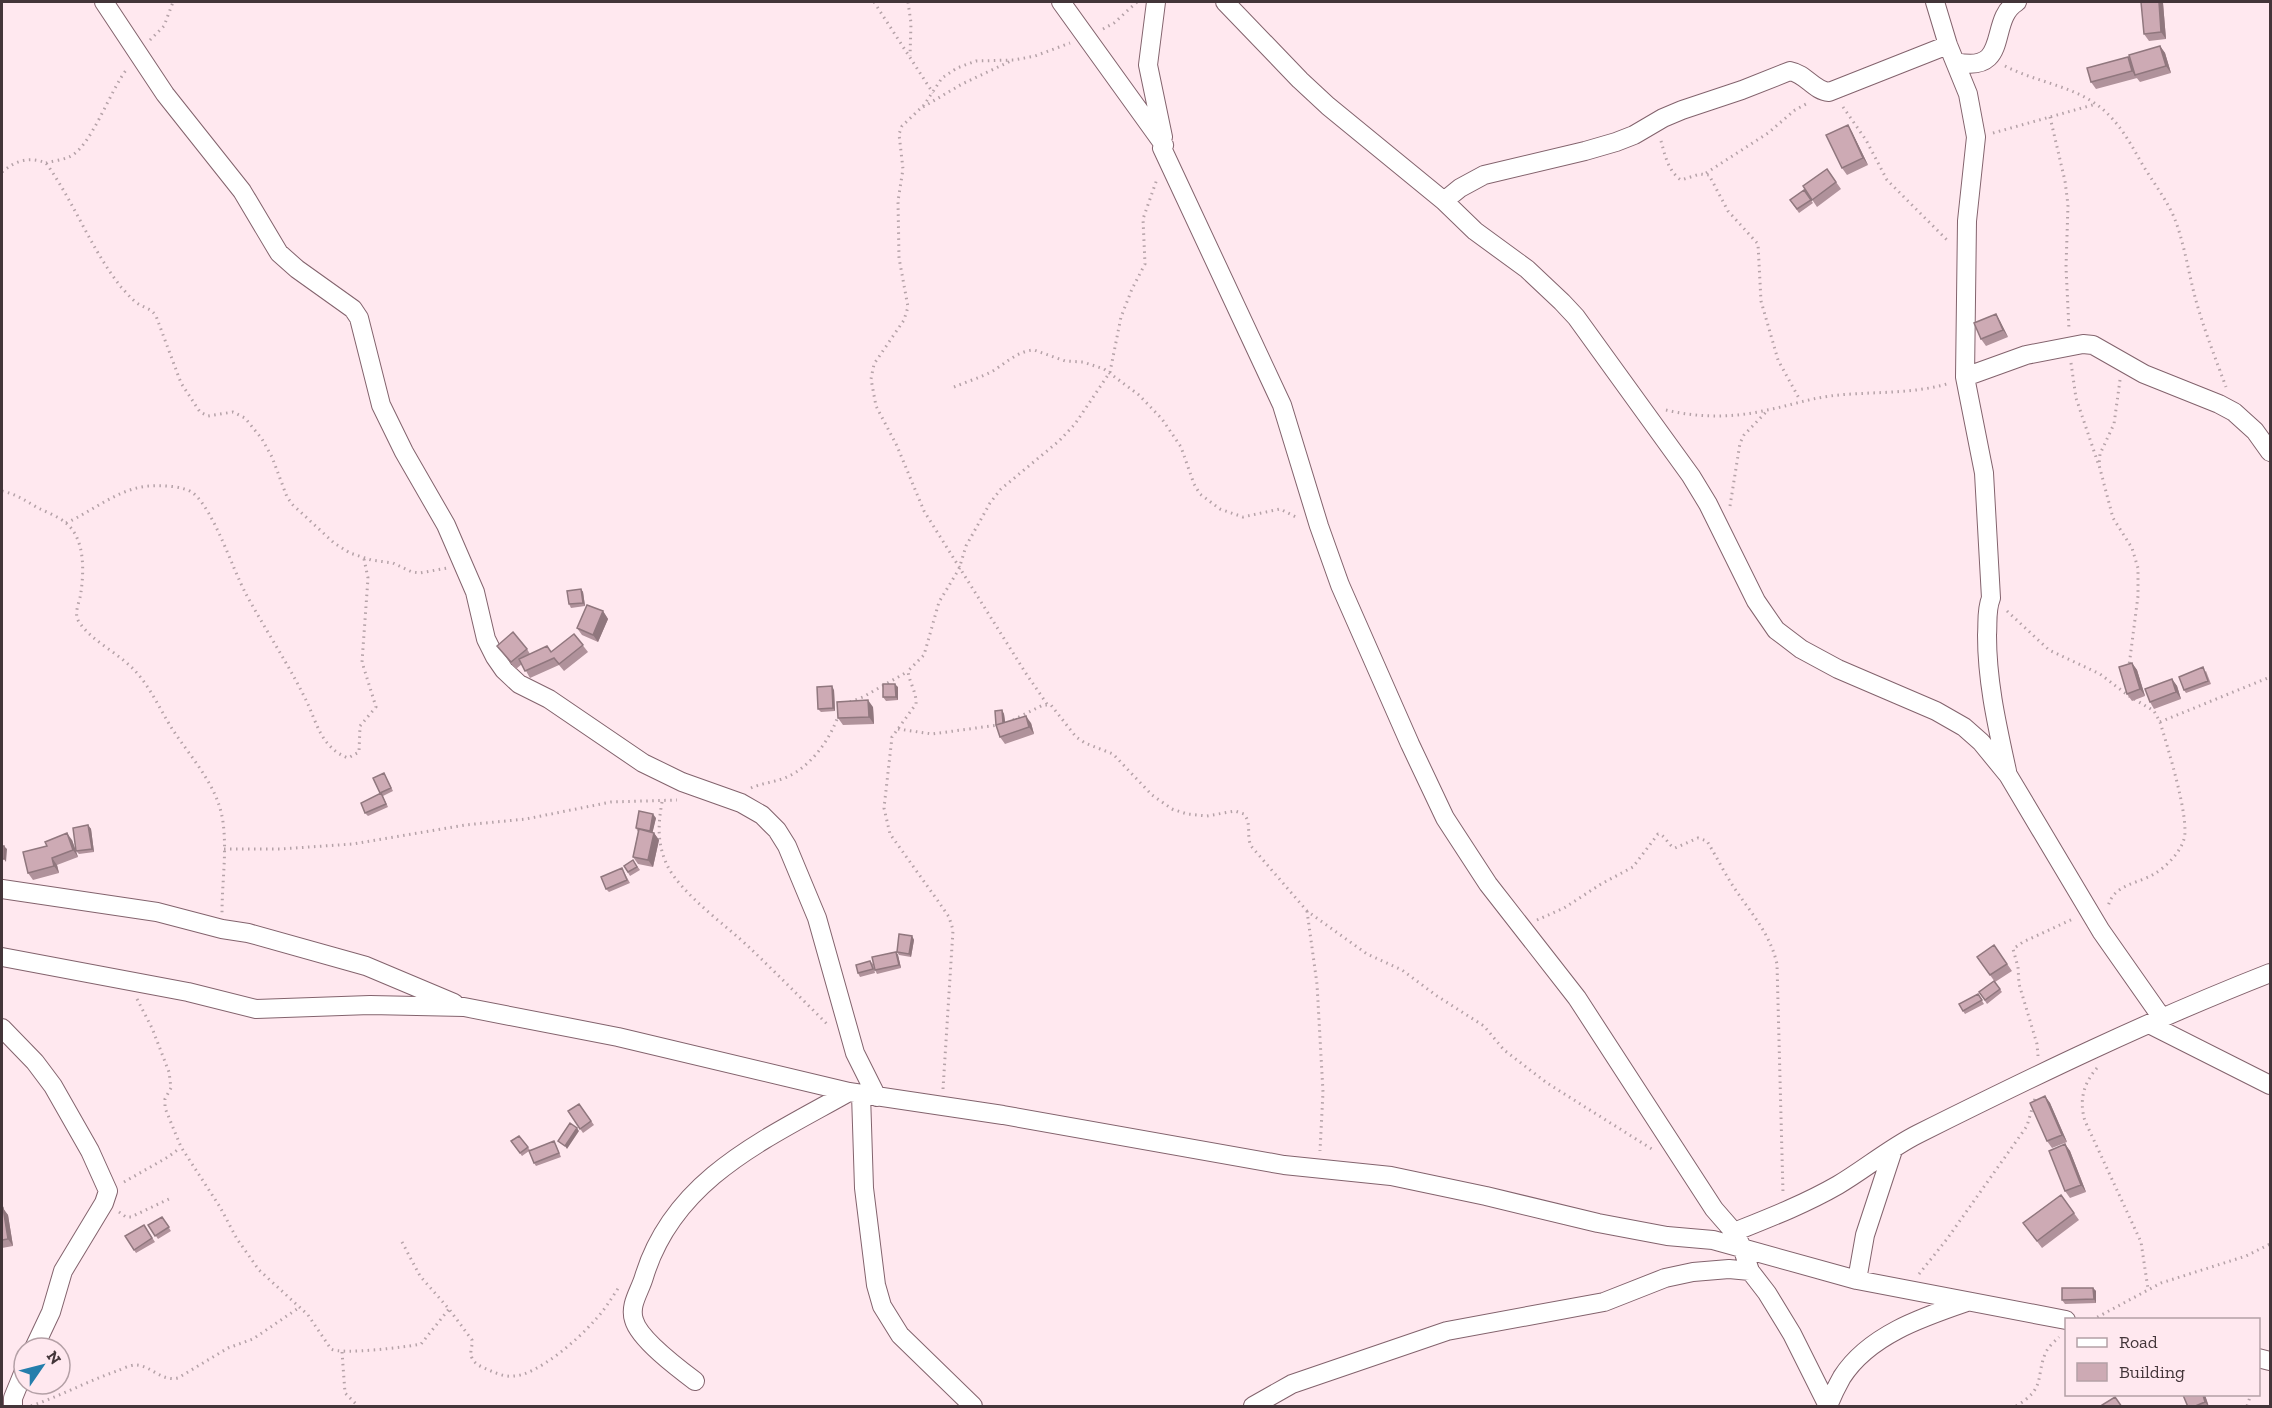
<svg xmlns="http://www.w3.org/2000/svg" width="2272" height="1408" font-family="'Zilla Slab',serif">
  <style>
    .lines { fill: none; stroke-linecap: round; stroke-linejoin: round }
    .minor-casing { stroke: #83636d; stroke-width: 20 }
    .path { stroke: #b5a2a8; stroke-width: 3; stroke-dasharray: 1.5 4.5; stroke-linecap: butt }
    .minor { stroke: #fff; stroke-width: 18 }
    .wall { fill: #b0929b }
    .shaded-wall { fill: #90777e }
    .building { fill: #cdaab4; stroke: #90777e; stroke-width: 1.5 }
  </style>
  <rect width="100%" height="100%" fill="#ffe8ef"/>
  <g class="lines">
    <defs>
      <path id="minor" d="M104 2 165 94 242 191 279 253 297 269 353 309 359 318 381 405 404 452 446 525 475 592 486 639 495 657 504 670 519 684 549 699 643 763 682 782 741 803 762 815 777 830 787 846 817 918 855 1053 877 1097
        M1061 2 1164 145 1162 148 1282 405 1319 526 1340 585 1410 744 1445 818 1488 884 1577 998 1714 1209 1734 1232 1742 1247 1750 1271 1767 1293 1792 1334 1828 1406
        M1156 2 1148 65 1163 137
        M1225 2 1300 80 1328 106 1444 201 1475 231 1527 269 1562 302 1576 317 1691 476 1708 504 1756 601 1776 630 1801 649 1838 669 1936 711 1964 727 1981 742 2008 775 2101 931 2162 1018
        M1935 2 1948 45 1968 94 1976 137 1967 221 1965 377 1984 473 1991 598C1986 610 1988 622 1987 635 1987 682 1997 725 2007 771
        M1956 62C2012 74 1987 20 2017 2
        M1444 201 1460 188 1484 175 1585 151 1616 142 1634 135 1663 118 1682 110 1742 90 1790 71C1806 74 1814 91 1829 92L1948 45
        M1965 377 2026 355 2083 344 2093 345 2144 374 2219 404 2234 412 2255 431 2270 452
        M2 889 157 912 222 929 248 933 366 966 454 1003
        M2 957 188 992 256 1009 370 1005 464 1007 618 1037 849 1092 1003 1115 1284 1165 1391 1176 1486 1196 1598 1223 1667 1236 1713 1240 1857 1280 2066 1320
        M2149 1024 2270 1085
        M2 1028 35 1062 53 1086 90 1151 108 1191 104 1203 63 1271 51 1312 34 1348
        M861 1094 864 1188 876 1285 882 1306 900 1335 973 1406
        M1734 1232C1769 1218 1805 1204 1838 1185 1865 1169 1890 1148 1918 1134 2034 1076 2150 1020 2270 973
        M1857 1280 1865 1235 1893 1150
        M2258 1358 2270 1361
        M695 1381C679 1369 639 1339 634 1320 629 1305 640 1291 644 1277 674 1178 766 1139 849 1092
        M13 1406V1398L24 1371
        M1253 1406 1292 1384 1447 1331 1604 1302 1665 1278 1693 1272 1729 1269 1750 1271
        M1828 1406C1832 1396 1837 1386 1842 1377 1869 1335 1923 1317 1967 1302"/>
    </defs>
    <!-- minor casing -->
    <use href="#minor" class="minor-casing"/>
    <!-- path -->
    <path class="path" d="M874 2 933 93
      M908 2 911 23 910 56
      M1103 29 1114 23 1137 2
      M150 40 164 26 173 2
      M2005 66C2034 81 2067 85 2093 102 2116 117 2128 139 2141 162 2152 181 2165 197 2174 217 2184 242 2188 270 2195 297 2203 327 2215 357 2226 387
      M923 107 962 84 1013 60
      M1843 107 1866 140 1887 180 1949 242
      M2050 117 2065 181 2068 205 2066 267 2069 329
      M1993 133 2096 104
      M1661 141C1665 155 1668 171 1681 180L1700 174 1709 175 1728 211 1758 244 1761 301 1778 360 1800 400
      M46 163C53 161 62 160 69 157 91 148 110 90 127 69
      M2 172C15 161 29 156 46 163 74 202 91 249 121 287 126 292 131 299 137 303 144 308 151 308 156 316L181 383 200 412 208 416 233 412 245 418 262 439 272 457 287 497 293 505 334 543 350 553 371 560 393 563 412 572 420 573 447 568
      M1706 173 1768 133 1795 110 1808 103
      M2071 363 2076 398 2098 463
      M2120 380 2114 424 2100 454 2099 465 2113 518 2132 548 2138 568V596L2129 666
      M954 387C966 382 979 378 991 372 1005 364 1017 351 1034 350L1065 361 1083 362 1104 369 1139 395 1162 419 1181 447 1194 484 1200 494 1220 509 1243 517 1280 509 1298 518
      M1666 410C1699 418 1734 418 1767 410 1788 406 1808 399 1830 396 1869 391 1912 395 1950 383
      M2 491C16 494 26 501 38 508 47 512 59 517 66 523 85 539 84 570 81 592 80 602 73 613 79 622 92 642 121 654 137 673 151 689 160 709 171 727 190 757 218 785 223 822 227 852 222 882 222 913
      M1730 506 1740 443 1744 435 1767 411
      M66 523C93 511 119 488 149 486 161 485 184 486 193 493 214 510 232 568 246 594 265 629 287 662 305 698 317 722 320 747 348 758L359 752 360 726 376 707 362 662 368 578 364 559
      M2007 611 2049 650 2100 674 2129 696 2154 711 2160 722C2167 745 2190 819 2184 839 2180 853 2166 867 2154 874 2138 884 2113 884 2108 907
      M850 702 863 697 907 672
      M1047 704 1025 672 924 511 897 446 876 406 871 379 874 364 904 320 908 307 899 258 898 201 903 169 899 134 902 126 924 105 942 78 957 68 976 61 1014 60 1035 56 1070 43
      M1013 720 1043 705H1051L1076 737 1085 743 1113 754 1152 795 1172 809 1187 814 1207 816 1235 811 1244 814C1252 824 1246 835 1251 846L1307 911 1367 954 1402 970 1437 996 1484 1026 1504 1050 1547 1083 1655 1151
      M2160 722 2270 677
      M898 729 932 734 998 725
      M751 788C762 783 776 782 787 777 810 767 830 740 838 716
      M662 802C658 825 657 843 667 865 682 895 726 925 751 949 777 974 803 1000 829 1026
      M224 849H280L353 844 465 825 526 819 611 802 677 800
      M1307 911 1317 984 1323 1092 1320 1151
      M1537 920 1564 908 1601 884 1633 867 1658 834C1666 835 1668 846 1675 848L1698 838 1707 841C1716 856 1724 872 1733 886 1750 912 1770 933 1777 964L1783 1193
      M137 999 152 1028 169 1072 171 1088 165 1099V1108L181 1147 220 1207 237 1239 259 1270 308 1315 331 1349C342 1355 407 1347 421 1344L449 1309
      M2038 1056 2037 1044 2019 984 2018 967 2013 949 2023 942 2075 918
      M2097 1068C2083 1084 2079 1101 2085 1121L2141 1242 2148 1289
      M943 1089 953 930 949 917 938 901 890 834 884 808 892 737 916 704C917 693 909 682 908 671L924 655 939 602 959 569 966 546 990 503 1001 489 1059 441 1075 424 1110 372 1121 317 1132 289 1145 264 1143 219 1157 179
      M124 1182 168 1157 180 1148
      M119 1212 126 1217H131L171 1198
      M402 1242 420 1276 449 1309 472 1340C473 1346 469 1352 472 1358 475 1365 484 1368 491 1371 498 1374 506 1377 514 1376 537 1375 579 1339 594 1321 604 1311 611 1299 619 1287
      M1919 1274 1947 1239 2027 1126 2036 1095
      M2092 1320 2161 1283 2246 1256 2270 1244
      M342 1352 345 1393 358 1406
      M31 1406C60 1396 88 1381 117 1371 122 1369 130 1365 135 1365 151 1365 161 1382 178 1378L228 1348 253 1339 300 1307
      M2016 1406C2047 1388 2035 1376 2046 1352 2049 1346 2055 1341 2059 1337
      M2247 1406 2251 1394"/>
    <!-- minor -->
    <use href="#minor" class="minor"/>
  </g>
  <!-- wall -->
  <path class="wall" d="M2163 3 2166 39 2149 41 2144 34Z
    M2160 46 2165 53 2171 73 2140 82 2136 77 2137 78 2096 89 2091 82Z
    M1848 125 1852 132 1868 165 1847 175 1842 168Z
    M1827 169 1841 189 1817 207 1803 186Z
    M1804 190 1813 203 1799 213 1790 200Z
    M1996 314 2000 321 2008 337 1986 346 1981 339Z
    M581 589 583 592 585 606 571 608 569 604Z
    M603 611 608 619 598 642 582 635 577 628Z
    M574 634 588 652 564 671 559 665 530 678 522 664 516 669 497 646 527 649 530 654 552 652Z
    M2132 663 2137 670 2145 696 2132 701 2127 694Z
    M2206 671 2211 684 2186 693 2184 690Z
    M2172 679 2177 686 2181 699 2154 709 2150 702Z
    M898 687V700L886 701 883 697Z
    M834 690 835 711 821 712 818 709Z
    M873 707 874 724 843 725 838 718Z
    M1002 710 1004 714 1005 722 1031 723 1034 734 1005 744 1000 737Z
    M384 773 393 791 383 796 388 807 368 816 365 813 381 794 373 778Z
    M656 818 652 833H654L659 840 653 867 638 864 633 857 638 832 636 828Z
    M88 825 91 829 94 852 79 854 76 851Z
    M72 840 78 857 57 865 59 873 33 880 28 873Z
    M633 860 640 870 630 876 624 866Z
    M624 872 630 883 609 892 606 889Z
    M912 936 914 940 911 957 899 955 897 952Z
    M1994 945 2012 971 1995 982 1977 957Z
    M896 952 898 955 901 968 877 974 875 970Z
    M870 961 873 964 875 973 860 977 858 973Z
    M1994 981 2002 992 1987 1004 1979 992Z
    M1978 994 1984 1004 1965 1014 1963 1011Z
    M2045 1096 2050 1103 2067 1142 2052 1148 2047 1141Z
    M579 1104 594 1125 583 1133 568 1111Z
    M519 1136 530 1150 556 1145 561 1157 536 1166 534 1163 529 1151 522 1156 511 1141Z
    M2065 1144 2070 1151 2086 1192 2070 1198 2065 1191Z
    M2061 1195 2079 1220 2042 1248 2023 1223Z
    M2 1209 8 1215 13 1246 2 1248Z
    M162 1217 171 1231 158 1239 148 1225Z
    M144 1225 155 1242 136 1253 125 1236Z
    M2093 1288 2096 1291V1303L2065 1304 2062 1300Z
    M2183 1395H2205L2209 1407H2188Z"/>
  <!-- shaded-wall -->
  <path class="shaded-wall" d="M2159 2H2162L2163 3 2166 39 2161 32Z
    M2160 46 2165 53 2171 73 2166 66Z
    M2128 57 2133 64 2135 75 2137 78 2132 71Z
    M1848 125 1852 132 1868 165 1863 158Z
    M1996 314 2000 321 2008 337 2003 330Z
    M581 589 583 592 585 606 583 603Z
    M603 611 608 619 598 642 593 635Z
    M2132 663 2137 670 2145 696 2140 689Z
    M2172 679 2177 686 2181 699 2176 692Z
    M895 684 898 687V700L896 697Z
    M832 686 834 690 835 711 833 708Z
    M868 700 873 707 874 724 869 717Z
    M1002 710 1004 714 1006 728 1003 725Z
    M1026 716 1031 723 1034 734 1029 727Z
    M653 814 656 818 652 835 650 831Z
    M88 825 91 829 94 852 92 849Z
    M67 833 72 840 78 857 73 850Z
    M654 833 659 840 653 867 648 860Z
    M4 846 7 849 6 862 4 859Z
    M52 858 57 865 59 873 54 866Z
    M912 936 914 940 911 957 909 954Z
    M896 952 898 955 901 968 899 965Z
    M2045 1096 2050 1103 2067 1142 2062 1135Z
    M577 1128 579 1131 567 1149 565 1146Z
    M2065 1144 2070 1151 2086 1192 2081 1185Z
    M3 1208 8 1215 13 1246 8 1239Z
    M2093 1288 2096 1291V1303L2094 1299Z
    M2203 1395H2205L2209 1407 2205 1402Z"/>
  <!-- building -->
  <path class="building" d="M2141 2H2159L2161 32 2144 34Z
    M2160 46 2166 66 2135 75 2129 55Z
    M2128 57 2132 71 2091 82 2087 68Z
    M1848 125 1863 158 1842 168 1826 135Z
    M1827 169 1836 182 1812 200 1803 186Z
    M1804 190 1811 200 1797 209 1790 200Z
    M1996 314 2003 330 1981 339 1974 323Z
    M581 589 583 603 569 604 567 591Z
    M587 605 603 611 593 635 577 628Z
    M513 632 527 649 511 662 497 646Z
    M574 634 583 645 559 664 554 658 525 671 519 659 547 646 551 652Z
    M2132 663 2140 689 2127 694 2119 667Z
    M2203 667 2208 681 2184 690 2179 677Z
    M2172 679 2176 692 2150 702 2145 689Z
    M883 684H895L896 697H883Z
    M832 686 833 708 818 709 817 687Z
    M868 700 869 717 838 718 837 702Z
    M1002 710 1003 723 996 725 995 711Z
    M1026 716 1029 727 1000 737 996 725Z
    M384 773 391 788 380 793 373 778Z
    M381 793 386 804 365 813 361 803Z
    M639 811 653 814 650 831 636 828Z
    M88 825 92 849 76 851 73 828Z
    M639 829 654 833 648 860 633 857Z
    M67 833 73 850 52 858 54 866 28 873 23 852 47 846 45 842Z
    M2 846H4V859H2Z
    M633 860 637 867 628 872 624 866Z
    M622 868 627 880 606 889 601 877Z
    M899 934 912 936 909 954 897 952Z
    M1994 945 2007 964 1990 975 1977 957Z
    M896 952 899 965 875 970 872 957Z
    M870 961 873 969 858 973 856 965Z
    M1994 981 2000 989 1985 1000 1979 992Z
    M1978 994 1982 1000 1963 1011 1959 1004Z
    M2045 1096 2062 1135 2047 1141 2030 1103Z
    M579 1104 591 1121 580 1129 568 1111Z
    M570 1123 577 1128 565 1146 558 1141Z
    M519 1136 528 1147 520 1153 511 1141Z
    M554 1141 559 1153 534 1163 529 1151Z
    M2065 1144 2081 1185 2065 1191 2049 1151Z
    M2061 1195 2074 1213 2037 1241 2023 1223Z
    M3 1208 8 1239 2 1240V1209Z
    M162 1217 169 1227 155 1236 148 1225Z
    M144 1225 152 1238 134 1250 125 1236Z
    M2062 1288H2093L2094 1299 2062 1300Z
    M2183 1395H2203L2205 1402 2193 1407H2188Z
    M2115 1397 2122 1407H2103L2102 1405Z"/>
  <!-- border -->
  <rect width="2272" height="1408" fill="none" stroke="#433539" stroke-width="6"/>
  <!-- legend -->
  <rect x="2065" y="1318" width="195" height="78" fill="#ffe8ef" stroke="#b4a0a6" stroke-width="1.5"/>
  <rect x="2077" y="1338" width="30" height="9" fill="#ffffff" stroke="#b4a0a6" stroke-width="1.5"/>
  <text x="2119" y="1348" font-size="18" fill="#433539">Road</text>
  <rect x="2077" y="1363" width="30" height="18" fill="#cdaab4" stroke="#b4a0a6" stroke-width="1.5"/>
  <text x="2119" y="1378" font-size="18" fill="#433539">Building</text>
  <!-- north arrow -->
  <g transform="translate(42 1366) rotate(55)"><circle r="28" fill="#ffe8ef" stroke="#b4a0a6" stroke-width="1.5"/>
  <path d="M0-4.5L10 22L0 15L-10 22Z" fill="#257eac"/>
  <text y="-9" font-size="16" font-weight="bold" text-anchor="middle" fill="#433539">N</text>
  </g>
</svg>
